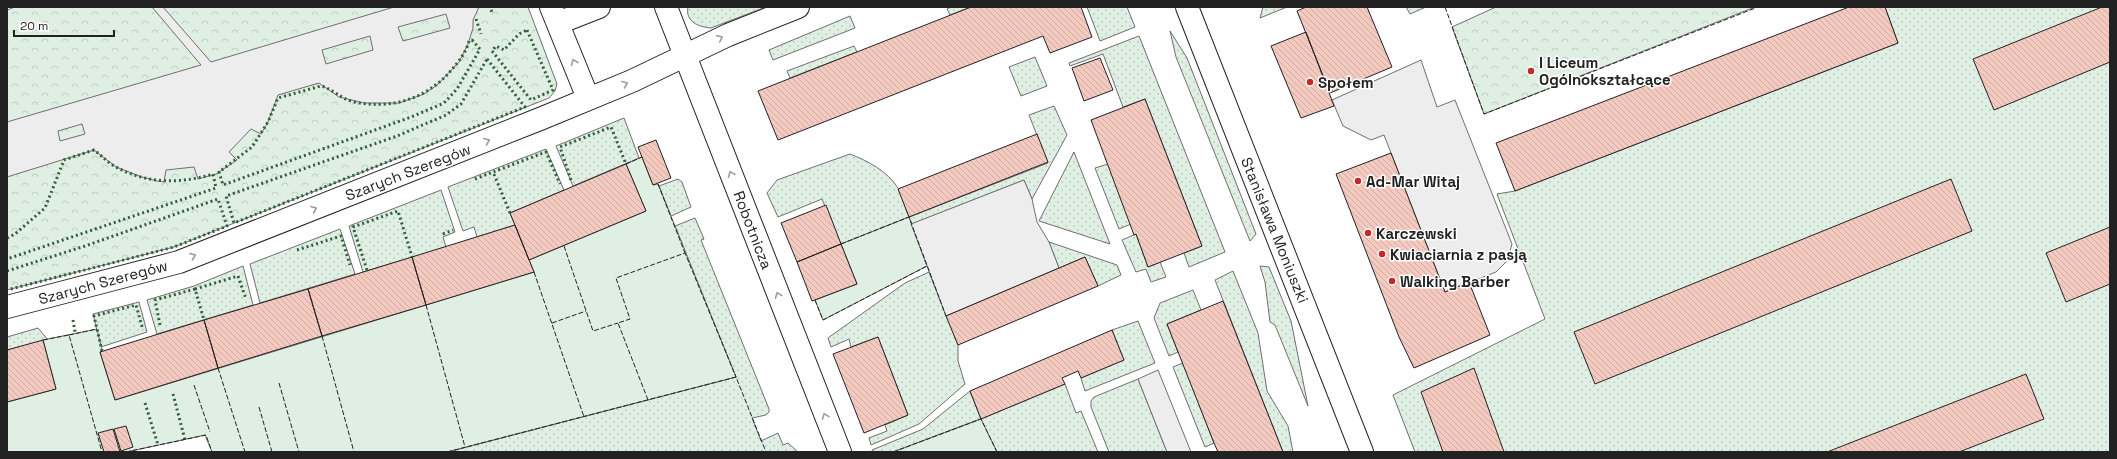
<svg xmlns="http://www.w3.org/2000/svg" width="2117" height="459" font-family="'Space Grotesk',sans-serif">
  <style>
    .grass { fill: url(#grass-dots); stroke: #6f6f6f }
    .forest { fill: url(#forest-crowns); stroke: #6f6f6f }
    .garden { fill: #e0efe3; stroke: #6f6f6f }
    .parking { fill: #ededed; stroke: #6f6f6f; fill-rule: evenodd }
    .building { fill: url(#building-back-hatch); stroke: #222 }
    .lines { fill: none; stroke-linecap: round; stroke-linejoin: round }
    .minor-casing { stroke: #222; stroke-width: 24 }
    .tertiary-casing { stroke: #222; stroke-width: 24 }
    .minor { stroke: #fff; stroke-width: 22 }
    .tertiary { stroke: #fff; stroke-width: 22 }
    .hedge { stroke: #2f5e38; stroke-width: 3; stroke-dasharray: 2 3; stroke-linecap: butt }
    .fence { stroke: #222; stroke-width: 1; stroke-dasharray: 5 2; stroke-linecap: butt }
    .oneway { stroke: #9c9c9c }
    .poi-dot { fill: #c62828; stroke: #fff; stroke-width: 1.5 }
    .labels { text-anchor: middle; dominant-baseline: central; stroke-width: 3; stroke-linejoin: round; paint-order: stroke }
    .poi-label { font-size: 15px; font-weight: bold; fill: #222; stroke: #fff; text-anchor: start }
    .street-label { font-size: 15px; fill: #222; stroke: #fff }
  </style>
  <defs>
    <pattern id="grass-dots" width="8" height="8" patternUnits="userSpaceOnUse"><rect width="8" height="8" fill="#e0efe3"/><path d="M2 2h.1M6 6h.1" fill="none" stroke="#c0cdc2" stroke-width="1.8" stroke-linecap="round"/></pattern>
    <pattern id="forest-crowns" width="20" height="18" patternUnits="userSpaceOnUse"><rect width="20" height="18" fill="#e0efe3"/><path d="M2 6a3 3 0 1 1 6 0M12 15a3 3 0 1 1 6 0" fill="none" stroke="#c0cdc2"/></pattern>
    <pattern id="building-back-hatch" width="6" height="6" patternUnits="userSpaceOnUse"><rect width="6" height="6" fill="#f3c9c0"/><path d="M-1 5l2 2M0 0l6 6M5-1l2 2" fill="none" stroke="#d0aca5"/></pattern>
  </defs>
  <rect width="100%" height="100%" fill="#fff"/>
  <!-- grass -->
  <path class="grass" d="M688 7H766L711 28C699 27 685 22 688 7Z
    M951 7H971L950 15 947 9Z
    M1087 7H1127L1135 27 1100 41Z
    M1263 7H1287L1260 18Z
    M1406 7H1426L1410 14Z
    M1885 7H2110V452H1415L1393 395 1545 319 1497 194 1515 191 1898 43Z
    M850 16 855 28 773 60 769 50Z
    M1170 31 1187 58 1256 234 1250 241 1176 57Z
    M1139 36 1225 252 1189 267 1184 253 1202 246 1145 99 1123 107 1103 54 1070 66 1069 63Z
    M854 46 857 52 790 78 787 71Z
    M1035 57 1047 86 1021 96 1009 67Z
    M1054 106 1067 135 1032 199 1024 180 912 224 909 217 841 244 822 199 778 217 767 193 777 180 850 154C868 161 887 171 898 188 903 197 905 208 909 217L1048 163 1029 115Z
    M624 118 639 158 573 186 556 146Z
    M546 149 564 190 510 213 515 225 477 237 474 227 463 231 448 187Z
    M1074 152 1110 244 1039 221Z
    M1108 164 1131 224 1119 229 1095 168Z
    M678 179 682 182 691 207 671 216 659 186Z
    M441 190 455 232 443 237 446 247 363 272 349 226Z
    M695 218 704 239 701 240 769 409V412L766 415 752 418 761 441 778 433 783 445 788 443 798 452H448L736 377 675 226Z
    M340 229 355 274 260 303 250 264Z
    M1136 234 1148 267 1160 262 1166 277 1151 282 1146 269 1136 272 1122 240Z
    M1049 242 1117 265 1121 275 1098 286 1085 257 1059 268Z
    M243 266 253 305 157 334 147 300 194 286Z
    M1260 266 1269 267 1291 321 1308 406 1275 325 1270 322 1265 282Z
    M1233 271 1258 333 1267 391 1288 426 1293 452H1283L1215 280Z
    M929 272 958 345V361L965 384 919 424 871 445 869 438 887 431 885 425 908 415 878 337 851 347 849 339 831 347 828 338 905 283Z
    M1193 290 1201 310 1167 324 1178 352 1169 356 1154 318 1160 303Z
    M139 302 147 332 101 347 93 314Z
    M1138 321 1155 363 1085 391 1081 378 1124 360 1112 330Z
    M38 328 48 340 7 350V337Z
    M1183 363 1214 443 1205 447 1173 367Z
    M1138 379 1167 452H1109L1091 407V401L1094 397Z
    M1065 384 1076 413 1081 411 1098 452H997L980 419 893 452H873L872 450 923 429 970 391 981 419Z"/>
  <!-- forest -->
  <path class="forest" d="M15 7H528L557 84 555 91 549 98 174 247 7 290V10Z
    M1496 7H1755L1484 114 1452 27Z"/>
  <!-- garden -->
  <path class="garden" d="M642 157 653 185 658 184 736 377 447 452H212L205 435 126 452H7V402L56 389 43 340 97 329 102 351 100 352 115 400 534 272 529 260 646 211 626 164Z
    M909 217 927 266 823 320 815 300 857 284 841 244Z
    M981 419 997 452H893Z"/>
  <!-- parking -->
  <path class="parking" d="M152 7H163L211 62 394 7H479L473 20V28L468 44 459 62 437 85 424 94 399 103H364L339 97 319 83 278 95 268 122 261 134 251 129 229 152 237 160 216 174 198 179 194 167 166 170 164 182 157 181 142 177 116 167 94 150 7 177V122L201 65ZM446 14 450 28 403 41 398 27ZM370 36 373 50 326 64 322 50ZM82 124 85 134 60 141 58 131Z
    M1421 60 1437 107 1455 100 1512 244 1507 261 1496 272 1445 292 1384 135 1371 140 1343 126 1332 100Z
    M1024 180 1032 199 1037 222 1049 242 1059 268 946 316 911 224Z
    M1158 370 1191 452H1167L1138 379Z"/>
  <!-- building -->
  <path class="building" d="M971 7H1081L1092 37 1050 53 1043 36 778 140 758 91Z
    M1306 7H1367L1392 67 1330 93 1297 11Z
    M1849 7H1885L1898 43 1515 191 1496 143Z
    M2102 7H2110V62L1994 110 1973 59Z
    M1306 32 1334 106 1301 118 1271 46Z
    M1100 58 1113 90 1084 101 1072 68Z
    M1145 99 1202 246 1148 267 1136 234 1134 235 1091 120Z
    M1037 134 1048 162 909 217 898 189Z
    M656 140 671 178 653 185 638 147Z
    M1391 153 1445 292 1469 282 1490 335 1414 368 1399 337 1336 174Z
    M626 164 646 211 529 260 510 213Z
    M1951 179 1972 231 1595 384 1574 332Z
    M826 205 841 244 797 262 781 223Z
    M515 225 534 272 426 305 412 257Z
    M2110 227V284L2066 302 2046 253Z
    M841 244 857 284 812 301 797 262Z
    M412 257 426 305 322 336 308 289Z
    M1085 257 1098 286 958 345 946 316Z
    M308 289 322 336 218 368 204 320Z
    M1223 301 1283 452H1218L1214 443 1167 324Z
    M204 320 218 368 115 400 100 352Z
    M1112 330 1124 360 1081 378 1078 371 1062 378 1065 384 981 419 970 391Z
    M878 337 908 415 864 433 833 354Z
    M43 340 56 389 7 402V350Z
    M1474 368 1504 452H1443L1421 392Z
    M2026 374 2044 419 1959 452H1827Z
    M126 426 133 447 121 451 114 429Z
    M113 429 120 452H104L98 433Z"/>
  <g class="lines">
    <defs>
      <path id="minor" d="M551 7 588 98
        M666 7 840 452
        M558 23 599 7
        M7 307 179 262 540 119 632 81 728 35 798 7"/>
      <path id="tertiary" d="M1187 7 1362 452"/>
    </defs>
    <!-- minor casing -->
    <use href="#minor" class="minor-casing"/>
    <!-- tertiary casing -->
    <use href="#tertiary" class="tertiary-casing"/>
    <!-- minor -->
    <use href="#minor" class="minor"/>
    <!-- tertiary -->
    <use href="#tertiary" class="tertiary"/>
    <!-- hedge -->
    <path class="hedge" d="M491 10 492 12
      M476 19 481 34
      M527 30 553 90 531 100 492 51 496 46 504 50 519 34Z
      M472 40 480 49 457 89 444 103 411 117 223 185 219 172 252 147 268 122 278 98 321 86C333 89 341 99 354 102 393 110 429 98 454 67 460 60 467 50 469 41Z
      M487 59 525 107 234 223 226 196 397 136 446 115 461 104Z
      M475 179 493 172
      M571 180 560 147 611 127 626 164
      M510 213 493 172 546 152 560 184
      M443 234 453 230
      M7 238 15 234 45 208 64 160 94 150C102 156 108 163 116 167 147 184 180 184 213 174L216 188 7 259
      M297 250 341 236 350 265
      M367 270 353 227 398 211 412 257
      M7 271 85 246 218 199 227 226 174 247 7 290
      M195 289 238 276 246 299
      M73 320 75 332
      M160 325 155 300 195 289 204 320
      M102 351 94 316 136 305 143 330
      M173 394 185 440
      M145 403 158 445"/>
    <!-- fence -->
    <path class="fence" d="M1445 7 1484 114 1758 7
      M626 164 642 157
      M658 184 685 253
      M841 244 909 217 946 316
      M564 246 593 331 618 323
      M534 272 584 417
      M815 300 823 320 927 266
      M426 305 465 447
      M552 323 586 311
      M69 335 97 329
      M322 336 354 452
      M43 340 69 335 102 452
      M218 368 245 452
      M279 383 299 452
      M194 385 210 432
      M648 400 618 323 630 319 616 278 685 253 736 377
      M259 407 272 452
      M126 452 206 435 212 452
      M447 452 736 377 766 452
      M893 452 981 419 997 452"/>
  </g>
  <!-- one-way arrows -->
  <defs><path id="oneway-chevron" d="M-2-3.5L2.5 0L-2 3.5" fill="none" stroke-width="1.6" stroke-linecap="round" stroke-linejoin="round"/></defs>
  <g class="oneway">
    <use href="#oneway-chevron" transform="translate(720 38) rotate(-25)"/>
    <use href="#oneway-chevron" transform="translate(574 62) rotate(-112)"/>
    <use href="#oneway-chevron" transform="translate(625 84) rotate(-22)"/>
    <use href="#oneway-chevron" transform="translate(487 141) rotate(-22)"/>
    <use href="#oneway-chevron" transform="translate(731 174) rotate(-111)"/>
    <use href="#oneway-chevron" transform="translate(314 209) rotate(-22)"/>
    <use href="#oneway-chevron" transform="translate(193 256) rotate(-21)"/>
    <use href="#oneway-chevron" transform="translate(778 295) rotate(-111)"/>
    <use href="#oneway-chevron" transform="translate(825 416) rotate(-111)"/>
  </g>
  <!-- markers -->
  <g class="poi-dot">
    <circle cx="1531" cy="71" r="4"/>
    <circle cx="1310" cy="82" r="4"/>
    <circle cx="1358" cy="181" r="4"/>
    <circle cx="1368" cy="233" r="4"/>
    <circle cx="1382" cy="254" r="4"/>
    <circle cx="1392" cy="281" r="4"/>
  </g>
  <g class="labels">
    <!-- poi labels -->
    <g class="poi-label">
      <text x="1539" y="62">I Liceum<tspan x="1539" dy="17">Ogólnokształcące</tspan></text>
      <text x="1318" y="82">Społem</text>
      <text x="1366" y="181">Ad-Mar Witaj</text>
      <text x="1376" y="233">Karczewski</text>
      <text x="1390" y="254">Kwiaciarnia z pasją</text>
      <text x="1400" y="281">Walking Barber</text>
    </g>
    <!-- street labels -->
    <g class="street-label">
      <text transform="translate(408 172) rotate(-21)">Szarych Szeregów</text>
      <text transform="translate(753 230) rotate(69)">Robotnicza</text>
      <text transform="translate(1275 230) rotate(68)">Stanisława Moniuszki</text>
      <text transform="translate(103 282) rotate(-15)">Szarych Szeregów</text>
    </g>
  </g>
  <!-- border -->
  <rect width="2117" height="459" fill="none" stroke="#222222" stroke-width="16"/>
  <!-- scale -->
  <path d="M14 30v6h100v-6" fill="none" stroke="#222222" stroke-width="2"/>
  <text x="20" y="30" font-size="12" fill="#222222" stroke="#ffffff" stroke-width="3" paint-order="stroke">20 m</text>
</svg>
